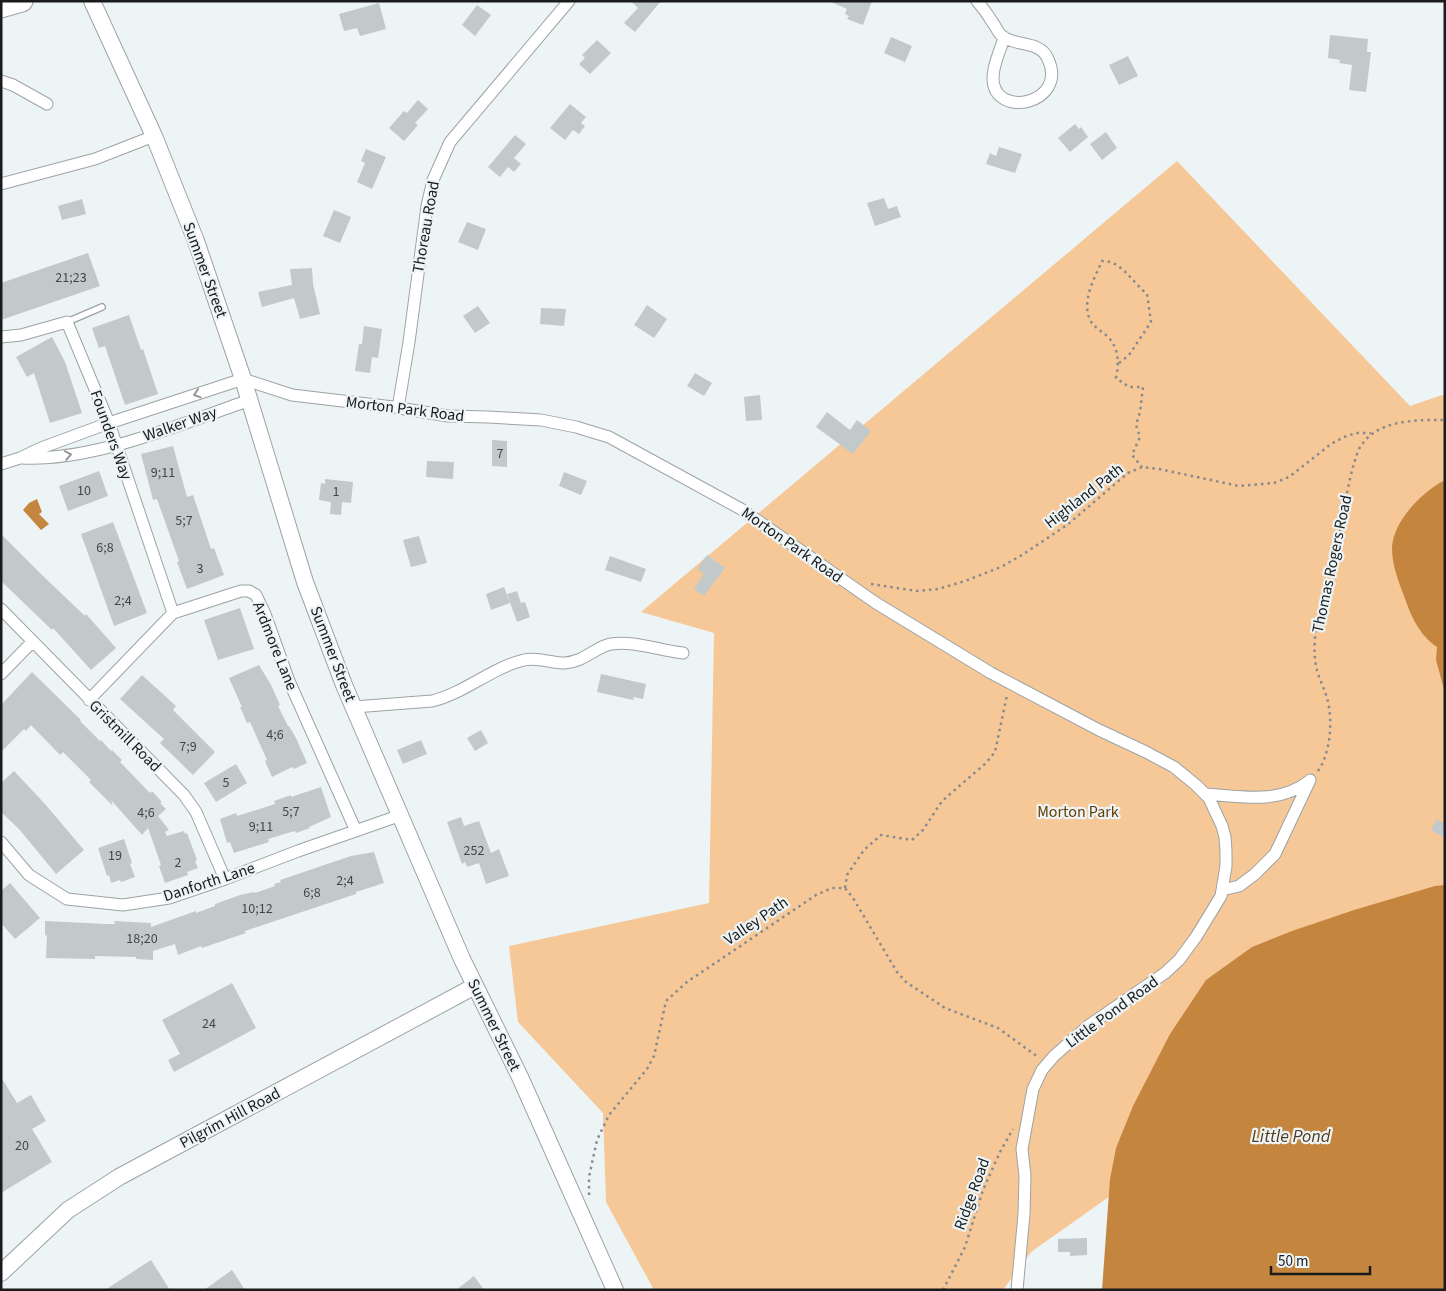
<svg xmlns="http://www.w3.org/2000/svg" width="1446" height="1291" font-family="'Source Sans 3',sans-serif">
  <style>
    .green { fill: #f6c898 }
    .water { fill: #c4863f }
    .building { fill: #c2c9cb }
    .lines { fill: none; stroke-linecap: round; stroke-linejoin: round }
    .lane-casing { stroke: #9da3a5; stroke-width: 8 }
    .street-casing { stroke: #9da3a5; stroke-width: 13 }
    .secondary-casing { stroke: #9da3a5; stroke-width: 18 }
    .highway-casing { stroke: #9da3a5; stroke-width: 23 }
    .path { stroke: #878b8d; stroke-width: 2.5; stroke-dasharray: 2.5 4; stroke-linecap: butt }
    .lane { stroke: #fff; stroke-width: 5.5 }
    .street { stroke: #fff; stroke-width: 11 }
    .secondary { stroke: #fff; stroke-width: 16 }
    .highway { stroke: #fff; stroke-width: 21 }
    .oneway { stroke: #989899 }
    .labels { text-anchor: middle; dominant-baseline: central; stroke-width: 4.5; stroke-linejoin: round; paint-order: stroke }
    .number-label { font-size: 14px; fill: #434648 }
    .street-label { font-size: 16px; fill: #191b1c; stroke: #edf4f6 }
    .park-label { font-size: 16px; fill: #653c00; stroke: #edf4f6 }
    .water-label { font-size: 18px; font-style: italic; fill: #563b1e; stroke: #edf4f6 }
  </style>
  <rect width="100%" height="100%" fill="#edf4f6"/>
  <!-- green -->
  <path class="green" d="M1177 161 1410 406 1445 394V1290L1113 1194 1031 1252 1003 1290H654L606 1202 603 1113 518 1022 509 946 709 903 714 633 641 612Z"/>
  <!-- water -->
  <path class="water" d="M1445 480V693L1436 660 1437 647C1419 635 1411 616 1404 596 1398 580 1392 565 1392 548 1393 521 1422 492 1445 480Z
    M37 499 42 512 39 514 49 524 41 530 23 510 29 503Z
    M1445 885V1290H1102L1110 1179 1116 1148 1133 1106 1170 1034 1206 980 1252 947 1292 931 1354 910 1435 886Z"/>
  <!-- building -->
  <path class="building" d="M631 1H661L635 32 624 23 638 8Z
    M829 1H872L863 25 847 19 849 16 845 14 847 9Z
    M379 3 386 29 360 36 357 28 344 31 339 14Z
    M477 5 491 15 475 36 462 25Z
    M1330 35 1368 39 1367 52H1371L1366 92 1349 90 1352 65 1339 63 1340 60 1328 58Z
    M891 37 912 46 905 62 884 53Z
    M597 40 611 53 590 74 579 64 585 58 582 55Z
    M1128 56 1138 76 1119 85 1109 65Z
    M418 100 428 109 415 123 418 125 404 141 389 128 404 111 407 113Z
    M570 104 586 117 581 123 585 126 579 134 573 130 565 140 550 128Z
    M1075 124 1079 129 1081 127 1088 137 1070 152 1058 138Z
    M1106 132 1117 148 1102 160 1090 144Z
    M515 135 526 144 514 158 521 164 514 172 508 167 500 177 488 167Z
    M999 147 1022 154 1015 173 986 164 990 153 996 156Z
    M366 149 386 157 372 189 357 182 365 163 361 161Z
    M884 198 888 209 897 206 901 217 875 226 867 203Z
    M82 199 86 214 62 220 58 206Z
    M334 210 351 217 340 243 323 236Z
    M467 222 486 229 478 250 458 242Z
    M88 253 100 286 1 320V283Z
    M312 268 313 284 320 314 300 319 294 298 262 307 258 292 292 285 290 269Z
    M647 305 667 319 654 338 634 325Z
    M478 306 490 323 475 333 463 316Z
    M541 308 566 309 564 326 540 324Z
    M129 315 141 350 143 349 158 394 125 405 105 346 99 348 92 328Z
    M364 326 382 329 378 358 372 357 370 373 355 371 359 344H362Z
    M52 337 65 362 82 413 50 423 34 373 27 377 16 357Z
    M695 373 712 383 704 396 687 386Z
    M760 395 762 420 746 421 744 397Z
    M827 412 850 430 857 420 871 431 853 454 816 427Z
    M492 440 507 441V467L492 466Z
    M173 446 187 497 193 495 211 549 214 548 224 575 187 589 177 562 179 561 157 499 153 500 141 454Z
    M427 461 454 462 453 479 426 477Z
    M99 471 108 496 68 511 59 486Z
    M564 472 587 481 581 495 559 486Z
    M325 479 353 482 351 503 342 502 341 515 330 514 331 502 319 500 321 483 325 484Z
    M113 522 147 613 114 626 81 534Z
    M1 534 42 575 85 616 86 614 116 648 91 670 53 628 52 630 1 581Z
    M419 536 427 563 411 567 403 540Z
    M707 555 725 568 704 596 694 589 704 574 697 569Z
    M610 556 646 569 641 582 605 570Z
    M504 587 510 603 491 610 486 594Z
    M517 591 521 603 525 602 530 617 517 622 507 594Z
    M240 608 254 649 218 660 204 620Z
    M259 665 271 685 280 705 278 706 288 726H289L296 738 307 763 294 769 292 767 272 777 265 761 267 760 250 722 247 723 240 707H242L229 678Z
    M32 672 81 720 80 721 100 741 101 740 111 751 112 750 122 760 120 762 150 793 152 791 162 802 160 803 166 809 158 816 169 830 165 832 167 836 184 831 185 834 187 833 197 860 195 861 198 868 187 872 188 875 165 883 159 866 161 865 148 828 142 835 111 800 113 806 89 782 91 780 63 752 60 755 31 725 26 731 24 729 1 752V705Z
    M601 674 646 684 643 699 634 697 633 700 597 692Z
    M142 675 176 706 173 710 215 752 193 775 160 743 164 739 120 699Z
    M481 730 488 743 475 751 467 738Z
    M421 740 427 754 403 764 397 750Z
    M236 764 247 783 216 802 204 783Z
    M14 771 45 804 84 850 56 874 19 829 1 812V783Z
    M321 787 331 817 309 827 310 828 296 833 295 831 288 833 268 839 269 842 234 853 230 842 227 843 220 819 236 813 237 816 275 804 274 801 291 795V797Z
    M461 817 464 826 479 821 491 853 499 849 509 876 486 884 479 863 467 867 465 862 462 864 447 822Z
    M1437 819 1445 824V838L1431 830Z
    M124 839 132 863 130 864 135 877 121 882 120 880 111 883 109 875 107 876 98 848Z
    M374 852 384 883 356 892V894L245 931 246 933 202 948 201 946 178 955 175 944 153 951V960L136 959V957L95 956V959L46 958 47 936 45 935V921L106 924H115L114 921 151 923V927L196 911V913L215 906V904L240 895 254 892 255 893 275 886 274 884 281 882 280 880 351 856Z
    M10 883 40 918 15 939 1 923V891Z
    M232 983 256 1028 174 1072 168 1060 180 1054 162 1020Z
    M1 1077 17 1103 31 1095 46 1121 32 1129 52 1162 1 1193Z
    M1087 1238V1255L1070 1256V1252H1058V1239Z
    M151 1260 170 1290H105Z
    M232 1270 245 1290H204Z
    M474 1276 484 1290H456Z"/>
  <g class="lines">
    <defs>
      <path id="lane" d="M67 322 102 307"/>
      <path id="street" d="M977 1C983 8 988 15 993 23 996 27 998 33 1002 36 1016 47 1040 40 1048 59 1069 104 993 120 993 78 993 63 1001 50 1004 37
        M1 81 13 85 47 104
        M1 184 95 159 154 136
        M1 337 21 335 67 322 109 423 173 613
        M398 408 409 342 427 206 433 180 450 142 569 1
        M22 458C96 461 180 424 250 400
        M1 464 20 458 41 448 109 423 243 379 292 395 393 407 448 416 488 417 541 420 576 427 609 437 741 509 876 603 991 673 1099 730 1146 752 1174 767 1196 785 1209 798 1222 826 1225 837 1226 851V866L1222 890
        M1 609 184 795 196 812 225 879
        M1 674 32 642
        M89 700 173 613 241 591H249L256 595 265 614 289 681 356 831
        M354 707 432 701C465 693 491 668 524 660 538 657 551 663 565 663 584 662 597 646 611 644 633 640 661 651 683 653
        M1205 794C1240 796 1279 805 1309 781
        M1 842 29 875 67 899 123 905 169 898 225 879 298 851 401 815
        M1017 1290 1024 1214 1025 1176 1022 1149 1033 1089 1042 1070 1054 1056 1088 1026 1165 973 1179 960 1196 937 1221 896 1222 890 1239 886 1255 874 1275 854 1310 780"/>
      <path id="secondary" d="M92 1 154 136 196 241 243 379 305 582 344 685 462 959 520 1077 615 1290
        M1 1273 68 1210 119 1177 475 986"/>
      <path id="highway" d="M1 7 22 1"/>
    </defs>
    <!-- lane casing -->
    <use href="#lane" class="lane-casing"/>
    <!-- street casing -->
    <use href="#street" class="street-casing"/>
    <!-- secondary casing -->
    <use href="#secondary" class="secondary-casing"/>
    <!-- highway casing -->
    <use href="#highway" class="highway-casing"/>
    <!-- path -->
    <path class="path" d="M1119 363 1129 355 1151 322 1147 294C1133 283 1121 260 1102 261 1095 277 1084 296 1088 314 1091 327 1100 329 1108 337 1119 348 1119 364 1116 378L1129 387H1143L1140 412 1136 425 1140 437 1132 455 1142 467
      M871 584 917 591 938 589 965 581 1001 567 1022 555 1067 525 1128 473 1142 467 1159 469 1239 486 1274 483 1289 477 1331 444 1344 437 1356 433H1371
      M1318 771C1331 752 1333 720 1327 698 1324 687 1318 677 1316 666 1309 625 1329 585 1337 547 1344 514 1347 482 1358 451 1374 419 1414 420 1445 420
      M845 888 847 875 864 850 881 835 912 840 923 830 942 801 986 763 995 752 1007 695
      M589 1195V1177L597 1140 609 1115 647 1069 654 1056 666 1001 687 982 816 895 832 888H845L853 898 897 972 906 982 945 1008 998 1028 1038 1057
      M943 1290 965 1247 983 1190 1000 1152 1013 1129"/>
    <!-- lane -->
    <use href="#lane" class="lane"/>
    <!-- street -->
    <use href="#street" class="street"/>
    <!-- secondary -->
    <use href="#secondary" class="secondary"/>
    <!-- highway -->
    <use href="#highway" class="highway"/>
  </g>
  <!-- one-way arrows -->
  <defs><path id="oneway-chevron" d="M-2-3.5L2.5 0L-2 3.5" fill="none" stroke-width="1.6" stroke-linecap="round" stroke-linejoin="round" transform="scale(1.25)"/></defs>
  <g class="oneway">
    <use href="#oneway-chevron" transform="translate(197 394) rotate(162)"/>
    <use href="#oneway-chevron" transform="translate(68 455) rotate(-11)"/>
  </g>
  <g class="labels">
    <!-- number labels -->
    <g class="number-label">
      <text x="71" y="278">21;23</text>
      <text x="500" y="454">7</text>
      <text x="163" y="473">9;11</text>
      <text x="84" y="491">10</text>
      <text x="336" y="492">1</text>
      <text x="184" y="521">5;7</text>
      <text x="105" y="548">6;8</text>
      <text x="200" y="569">3</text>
      <text x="123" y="601">2;4</text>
      <text x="275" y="735">4;6</text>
      <text x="188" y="747">7;9</text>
      <text x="226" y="783">5</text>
      <text x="291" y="812">5;7</text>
      <text x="146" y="813">4;6</text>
      <text x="261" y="827">9;11</text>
      <text x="474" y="851">252</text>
      <text x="115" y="856">19</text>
      <text x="178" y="863">2</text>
      <text x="345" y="881">2;4</text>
      <text x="312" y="893">6;8</text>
      <text x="257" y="909">10;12</text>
      <text x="142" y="939">18;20</text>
      <text x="209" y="1024">24</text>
      <text x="22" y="1146">20</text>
    </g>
    <!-- street labels -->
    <g class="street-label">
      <text transform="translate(426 227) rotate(-80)">Thoreau Road</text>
      <text transform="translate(205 270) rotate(70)">Summer Street</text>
      <text transform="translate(405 409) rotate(7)">Morton Park Road</text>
      <text transform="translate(180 424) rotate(-19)">Walker Way</text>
      <text transform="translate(111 435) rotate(70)">Founders Way</text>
      <text transform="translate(1084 496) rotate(-38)">Highland Path</text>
      <text transform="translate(792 545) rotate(35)">Morton Park Road</text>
      <text transform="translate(1332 564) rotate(-78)">Thomas Rogers Road</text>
      <text transform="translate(275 646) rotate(68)">Ardmore Lane</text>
      <text transform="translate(333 654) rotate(69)">Summer Street</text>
      <text transform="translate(125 736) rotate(45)">Gristmill Road</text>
      <text transform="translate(209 882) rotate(-18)">Danforth Lane</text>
      <text transform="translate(756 921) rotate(-34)">Valley Path</text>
      <text transform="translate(1112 1012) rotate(-36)">Little Pond Road</text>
      <text transform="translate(494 1025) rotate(64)">Summer Street</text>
      <text transform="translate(230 1118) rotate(-28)">Pilgrim Hill Road</text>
      <text transform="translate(972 1194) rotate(-70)">Ridge Road</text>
    </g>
    <!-- park labels -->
    <g class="park-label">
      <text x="1078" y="812">Morton Park</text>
    </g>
    <!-- water labels -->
    <g class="water-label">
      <text x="1291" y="1136">Little Pond</text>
    </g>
  </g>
  <!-- border -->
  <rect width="1446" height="1291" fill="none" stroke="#191b1c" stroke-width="5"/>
  <!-- scale -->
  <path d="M1271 1266v8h99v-8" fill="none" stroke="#191b1c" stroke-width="2.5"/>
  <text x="1278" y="1266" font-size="15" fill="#191b1c" stroke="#edf4f6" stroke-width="4" paint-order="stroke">50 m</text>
</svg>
